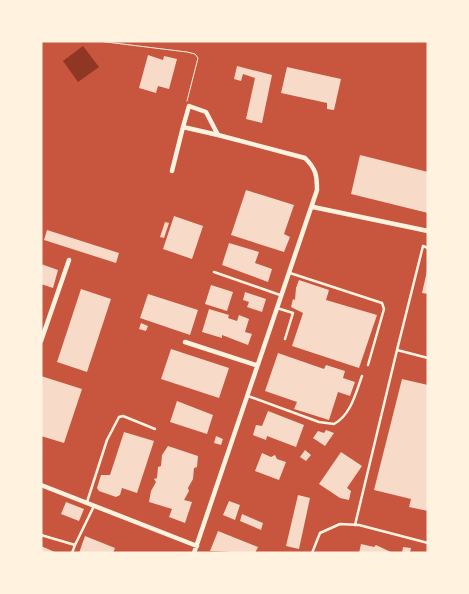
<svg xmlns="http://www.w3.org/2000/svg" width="469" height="594" font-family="'DejaVu Sans',sans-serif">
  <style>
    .water { fill: #8f3625 }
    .building { fill: #f7dbc8 }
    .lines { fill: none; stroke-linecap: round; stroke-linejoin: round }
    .path { stroke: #fff3e0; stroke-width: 1 }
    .service { stroke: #fff3e0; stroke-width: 2.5 }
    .minor { stroke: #fff3e0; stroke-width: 4.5 }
  </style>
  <rect width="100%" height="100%" fill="#c8553d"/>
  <!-- water -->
  <path class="water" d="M83 46 99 67 78 82 63 61Z"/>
  <!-- building -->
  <path class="building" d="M148 55 163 60 164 56 177 59 169 89 158 86 156 93 139 88Z
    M237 66 272 75 262 123 246 119 255 78 243 74 241 81 234 79Z
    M287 67 341 79 334 110 327 109V103L281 93Z
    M360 155 428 172V213L351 194Z
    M246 190 294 205 284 234 290 237 284 252 231 235Z
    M174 216 203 226 192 259 163 249Z
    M165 222 169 223 164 238 160 237Z
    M47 230 119 253 116 263 44 240Z
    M229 243 259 252 255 263 272 269 268 282 222 265Z
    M41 264 58 270 53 288 41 284Z
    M427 271 428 272V294L422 293Z
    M299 280 329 290 326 300 377 315 359 368 292 346 303 313 291 307 293 299 295 300 296 288Z
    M211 285 233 292 227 311 205 304Z
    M81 289 111 299 87 372 57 362Z
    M245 292 266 299 262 312 247 307 249 302 243 300Z
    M148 294 198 310 190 335 140 318Z
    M209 309 229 315 228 318 237 321 239 315 249 319 245 332 252 334 248 345 222 335V338L202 332Z
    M141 323 148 326 146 331 139 329Z
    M171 349 229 368 219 398 161 379Z
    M278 353 324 369 326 365 345 371 343 378 355 382 350 396 338 392 329 420 294 409 297 402 265 391Z
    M41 376 82 389 64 443 41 436Z
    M402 379 428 385V511L409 507 411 499 374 490Z
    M177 401 213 415 207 434 170 422Z
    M268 411 304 425 296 447 267 436 266 440 253 435 256 425 262 426Z
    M326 430 334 433 325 446 313 438 318 431 324 433Z
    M124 432 154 441 137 493 122 488 120 495 116 497 99 491 97 488 101 475H110Z
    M216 436 223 439 221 445 214 443Z
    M168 446 198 456 197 467 194 468 193 479 188 488 189 491 184 500 192 502 185 523 169 517 172 509 149 502 151 491 156 482 154 479 157 478 158 467 161 466 162 455Z
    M305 450 311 455 306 461 300 457Z
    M341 452 362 466 347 488 351 491 349 500 340 498 319 484Z
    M262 453 271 457 275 455 277 459 286 462 279 480 255 471Z
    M298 495 310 498 299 549 286 546Z
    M229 501 240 505 235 520 223 515Z
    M66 502 84 509 79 521 61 514Z
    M242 514 263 523 261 530 240 521Z
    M218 531 258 547 255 553 210 551Z
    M85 536 115 548 113 553H79Z
    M361 544 374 547 376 545 393 553H359Z
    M41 546 57 553H41Z
    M403 547 411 548 410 553H402Z"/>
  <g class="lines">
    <!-- path -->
    <path class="path" d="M98 41 187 52 195 54 198 58 187 101"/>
    <!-- service -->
    <path class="service" d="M214 272 280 295
      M290 273 382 303 384 309 368 365
      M277 308 293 313 285 339
      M397 350 423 246 428 248
      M248 396 319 422 334 424C351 415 356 392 362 376
      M87 502 107 440 119 417 123 416 155 429
      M355 525 397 350 428 358
      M41 535 75 545 94 506
      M72 553 75 545
      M312 553 320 533 340 524 359 525 428 543"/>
    <!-- minor -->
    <path class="minor" d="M189 106 206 112 218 135 183 127Z
      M172 171 183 127
      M313 207 428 231
      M41 341 69 260
      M185 342 256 365
      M41 485 197 546
      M194 553 317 190C317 175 316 169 305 158L218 135"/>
  </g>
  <!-- border -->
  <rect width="469" height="594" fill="none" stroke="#fff3e0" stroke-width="85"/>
</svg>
